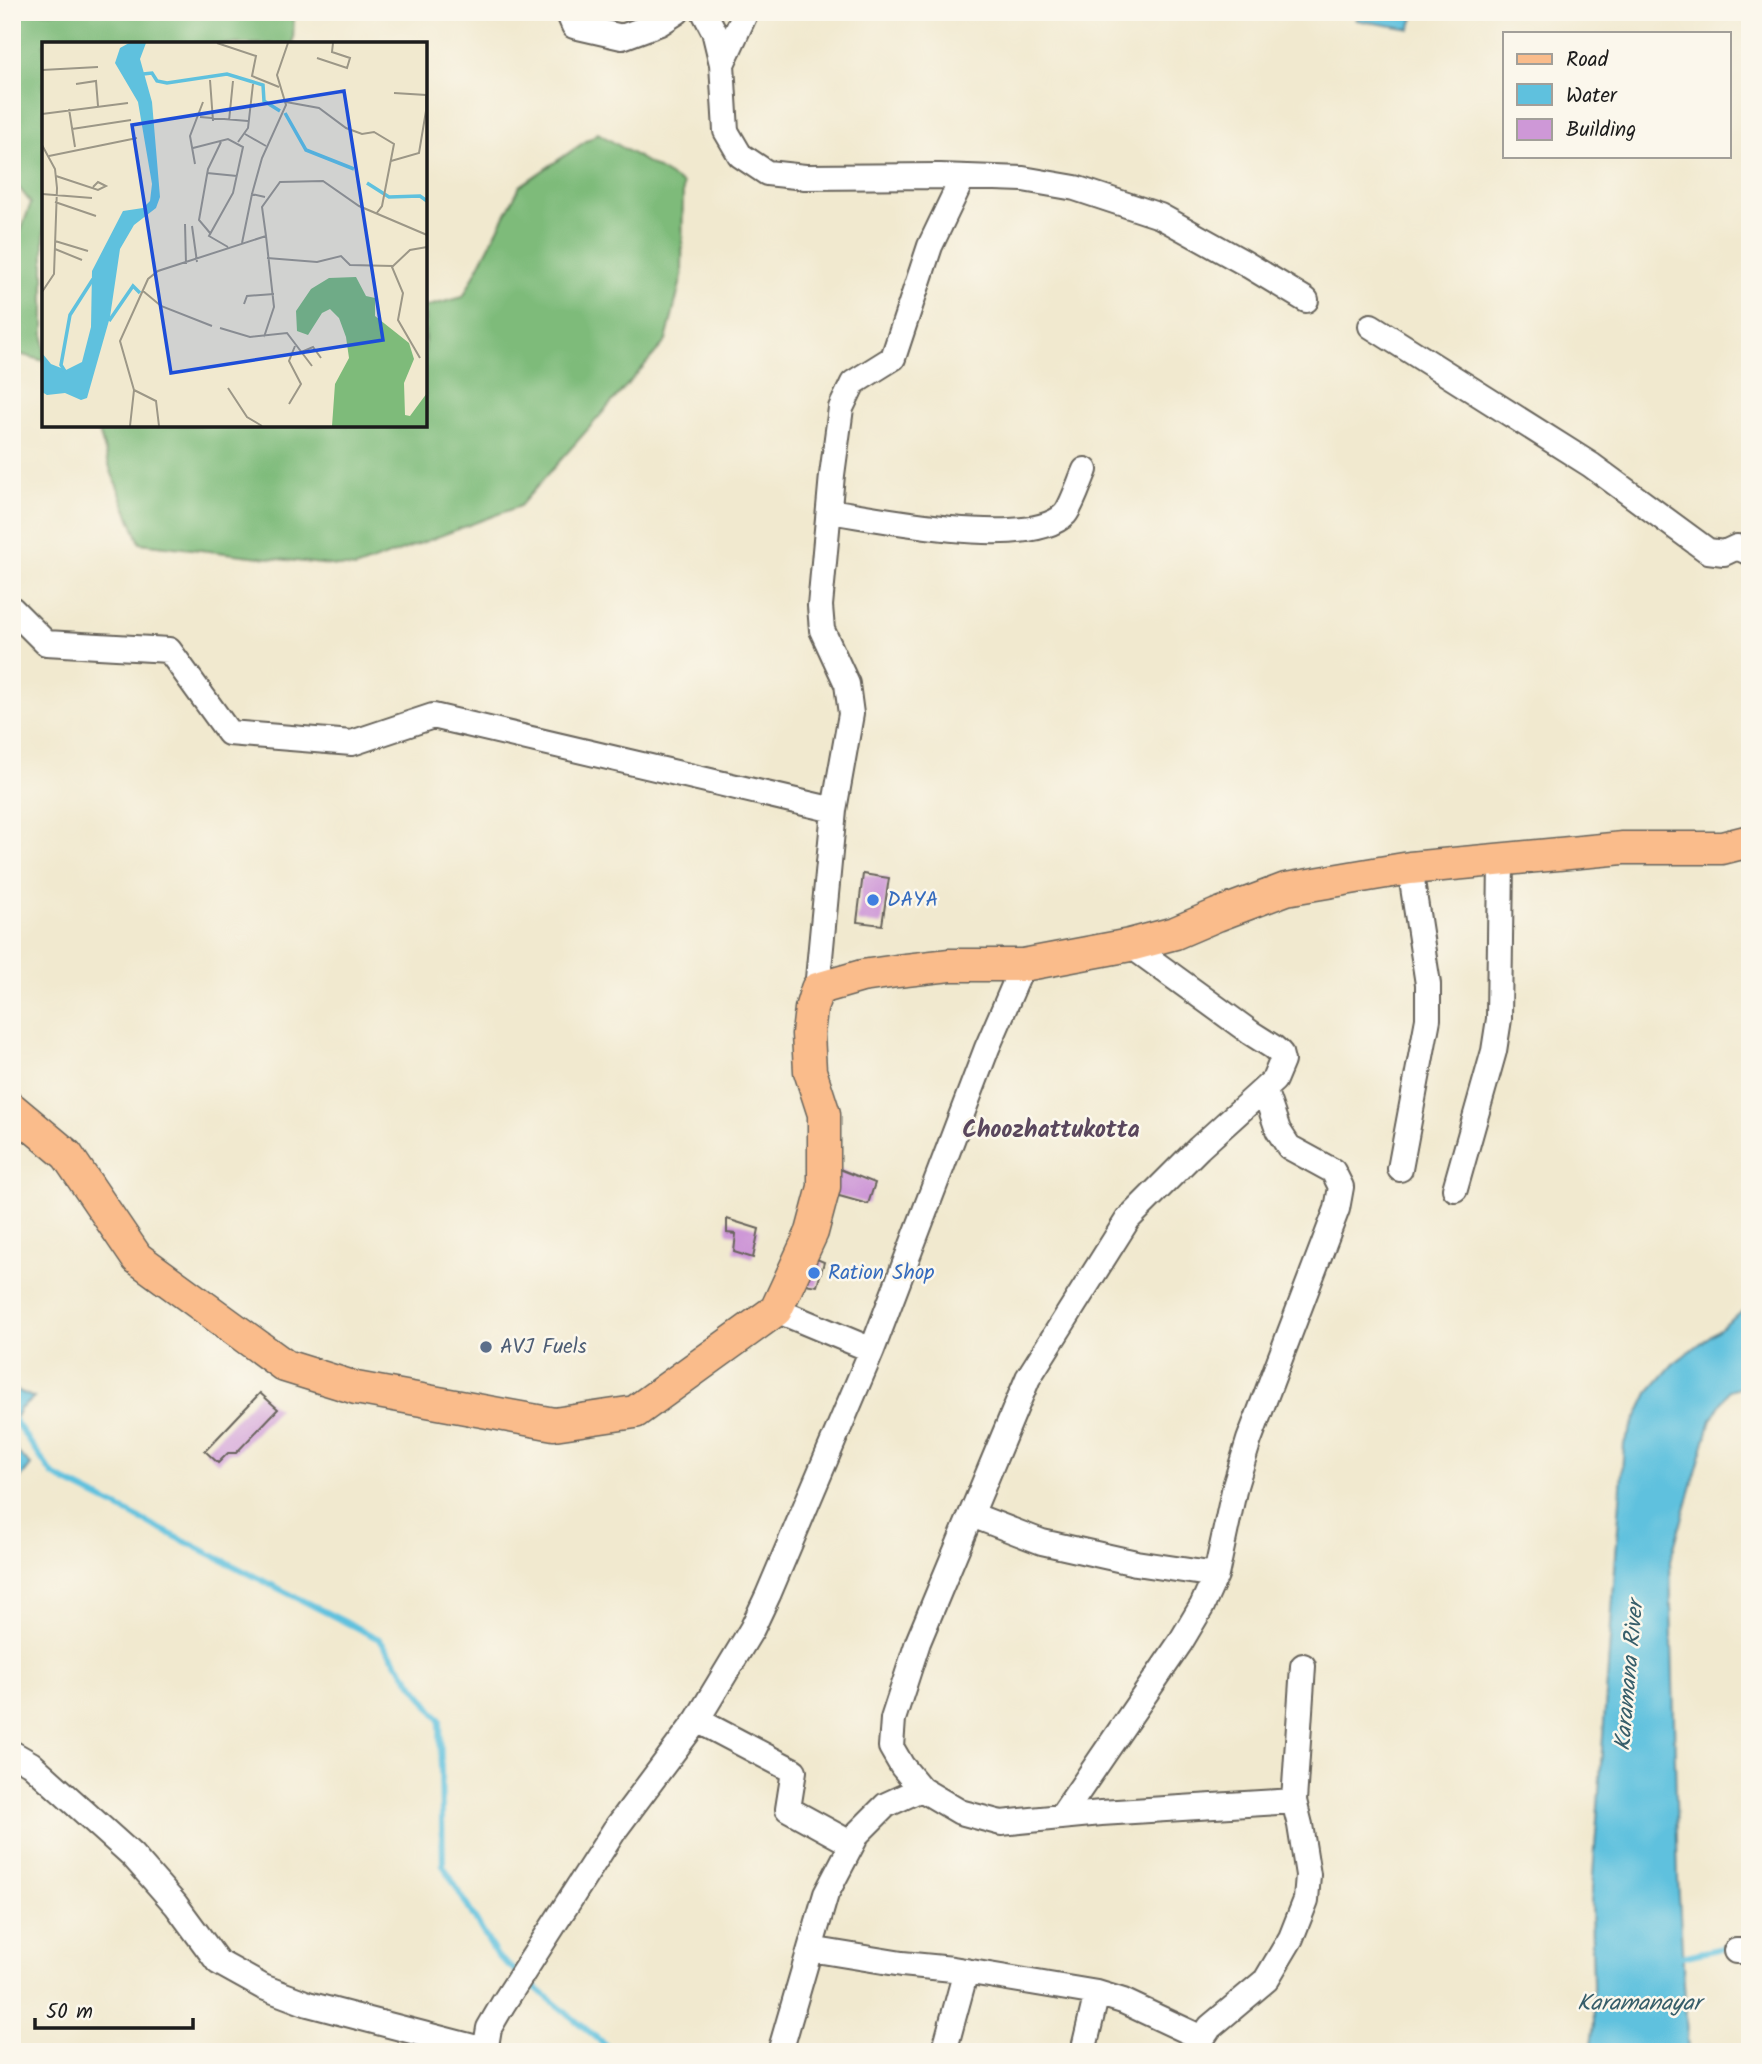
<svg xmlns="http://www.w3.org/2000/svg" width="1762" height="2064" font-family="Kalam,sans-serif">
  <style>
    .forest { fill: #7ebb7a; stroke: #4d6c4b; stroke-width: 2 }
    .water { fill: #5fc1de; stroke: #3e6e7d; stroke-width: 2 }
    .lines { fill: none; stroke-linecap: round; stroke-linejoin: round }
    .stream { stroke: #5fc1de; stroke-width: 6 }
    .building { fill: #ce98d7 }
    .minor-casing { stroke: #67645b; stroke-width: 28 }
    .major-casing { stroke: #67645b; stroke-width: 35 }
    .minor { stroke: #fff; stroke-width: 24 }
    .major { stroke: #fabc8b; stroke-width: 32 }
    .shop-dot { fill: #3f7fe0; stroke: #fbf7ec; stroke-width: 2.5 }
    .service-dot { fill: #5c6f8a; stroke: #fbf7ec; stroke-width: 2.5 }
    .labels { text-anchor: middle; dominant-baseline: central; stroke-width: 5; stroke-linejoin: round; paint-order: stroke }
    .shop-label { font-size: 21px; fill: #366cbe; stroke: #fbf7ec; text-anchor: start }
    .service-label { font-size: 21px; fill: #4e5e75; stroke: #fbf7ec; text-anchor: start }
    .water-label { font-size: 23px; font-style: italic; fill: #375e6a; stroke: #fbf7ec }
    .quarter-label { font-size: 24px; font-weight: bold; fill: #5a475d; stroke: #fbf7ec }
    .inset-river { fill: none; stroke: #5fc1de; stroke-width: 3.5 }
    .inset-road { fill: none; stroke: #9c9787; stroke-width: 2 }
    .view { fill: #1d4ed8; fill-opacity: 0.15; stroke: #1d4ed8; stroke-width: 3.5 }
    .inset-edge { fill: none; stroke: #1c1c1c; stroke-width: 3.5 }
  </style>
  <rect width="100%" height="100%" fill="#fbf7ec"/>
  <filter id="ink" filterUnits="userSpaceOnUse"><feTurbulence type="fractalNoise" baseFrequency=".0143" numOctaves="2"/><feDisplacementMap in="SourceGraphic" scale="14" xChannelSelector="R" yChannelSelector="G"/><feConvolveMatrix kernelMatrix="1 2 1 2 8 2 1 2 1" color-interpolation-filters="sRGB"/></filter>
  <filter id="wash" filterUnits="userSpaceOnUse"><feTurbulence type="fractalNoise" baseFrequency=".00686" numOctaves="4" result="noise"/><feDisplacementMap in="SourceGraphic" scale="28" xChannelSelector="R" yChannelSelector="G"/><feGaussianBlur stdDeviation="1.57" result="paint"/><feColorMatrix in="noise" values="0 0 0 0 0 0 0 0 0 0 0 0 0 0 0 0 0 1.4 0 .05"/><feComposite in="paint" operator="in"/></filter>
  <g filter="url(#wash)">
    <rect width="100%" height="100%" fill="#f1e9cf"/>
    <!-- forest -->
    <path class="forest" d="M12 12H294L293 44H44V361L12 352V255L31 203 12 179Z
      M598 133 683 184 682 276 666 341 520 506 355 568 140 543 111 471 97 425H425V307L463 297 520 186Z"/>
    <!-- water -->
    <path class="water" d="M1359 12H1416L1410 29 1356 20Z
      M1750 1306V1384L1729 1390 1711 1420 1670 1561 1678 1879 1688 2052H1590L1594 2023 1591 1903 1624 1444 1648 1393 1673 1364Z
      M12 1388 34 1398 20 1409 12 1424Z
      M12 1433 18 1453 31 1465 16 1484 12 1483Z"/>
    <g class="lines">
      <!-- stream -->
      <path class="stream" d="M12 1417 53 1475 379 1639 440 1720 443 1865 497 1956 517 1972
        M1677 1958 1732 1946
        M525 1979 614 2052"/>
    </g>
    <g id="blocks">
      <!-- building -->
      <path class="building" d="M863 874 889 878 882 925 857 922Z
        M837 1168 875 1183 868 1204 832 1194Z
        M727 1219 759 1229 753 1258 734 1252 736 1234 727 1233Z
        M812 1257 824 1262 817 1286 804 1284Z
        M260 1393 278 1409 236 1453H228L218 1463 205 1451Z"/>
    </g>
  </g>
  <g filter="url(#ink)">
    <use href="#blocks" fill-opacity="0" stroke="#67645b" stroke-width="2"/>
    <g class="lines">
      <defs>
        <path id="minor" d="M568 12 574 26 622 37 660 23 677 12
          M704 12 714 31 722 64 726 131 740 155 767 173 805 177 940 176 1023 179 1075 188 1160 216 1243 262 1306 300
          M722 64 746 12
          M1371 326 1591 465 1708 551 1724 553 1737 547 1750 553
          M829 511C878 518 1029 551 1065 514 1072 506 1080 481 1085 470
          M12 609 46 643 169 650 229 733 352 743 433 716 834 810
          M1130 945 1251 1033 1273 1047 1280 1053 1282 1061 1274 1080 1199 1148 1128 1219 1028 1378 918 1642 893 1719 891 1747 902 1766 921 1789 960 1812 1001 1823 1101 1813 1294 1801
          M817 989 834 810 851 714 847 684 822 630 820 606 832 475 841 408 853 383 893 358 930 246 963 177
          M1400 1169 1428 1019V984L1410 868
          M1455 1189 1494 1051 1499 1019 1501 860
          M872 1350 987 1048 1023 965
          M972 1515 1042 1542 1136 1563 1216 1575
          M697 1720 794 1771 788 1809 852 1844
          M12 1753 31 1764 132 1855 176 1905 218 1962 263 1987 308 2004 485 2050
          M1061 1817 1180 1643 1202 1606 1216 1575 1235 1486 1249 1440 1337 1209 1341 1187 1333 1171 1289 1147 1278 1130 1264 1089
          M810 1949 902 1964 953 1969 1097 1993 1123 2001 1202 2038
          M1736 1951H1750
          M485 2052 489 2028 503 2004 614 1831 697 1720 752 1629 768 1595 872 1350 776 1310
          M780 2052 826 1894 858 1833 886 1805 921 1789
          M944 2052 966 1971
          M1083 2052 1097 1993
          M1193 2052 1210 2027 1266 1980 1291 1938 1306 1900 1308 1875 1300 1825 1294 1801 1303 1666"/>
        <path id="major" d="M12 1109 67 1155 137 1258 285 1366 356 1388 554 1424 635 1412 776 1310 812 1232 824 1187V1114L810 1071 808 1034 811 1009 817 989 862 976 897 971 950 965H1023L1130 945 1175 933 1217 915 1286 889 1368 875 1410 868 1623 848H1722L1750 841"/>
      </defs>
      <!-- minor casing -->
      <use href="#minor" class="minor-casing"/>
      <!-- major casing -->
      <use href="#major" class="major-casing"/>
      <!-- minor -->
      <use href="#minor" class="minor"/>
      <!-- major -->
      <use href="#major" class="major"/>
    </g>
  </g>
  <!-- markers -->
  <g class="shop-dot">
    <circle cx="873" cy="900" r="7"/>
    <circle cx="814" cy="1273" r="7"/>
  </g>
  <circle class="service-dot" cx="486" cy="1347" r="7"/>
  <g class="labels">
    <!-- shop labels -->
    <g class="shop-label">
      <text x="887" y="900">DAYA</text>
      <text x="828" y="1273">Ration Shop</text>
    </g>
    <!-- service labels -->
    <g class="service-label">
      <text x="500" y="1347">AVJ Fuels</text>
    </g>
    <!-- water labels -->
    <g class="water-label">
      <text transform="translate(1630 1676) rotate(-85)">Karamana River</text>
      <text x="1639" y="2004">Karamanayar</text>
    </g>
    <!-- quarter labels -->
    <g class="quarter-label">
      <text x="1051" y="1130">Choozhattukotta</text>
    </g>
  </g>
  <!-- overview -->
  <g transform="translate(42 42)">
    <rect width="385" height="385" fill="#f1e9cf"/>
    <path d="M314 235 324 254 333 256V274L367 301 372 317 362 341 363 373 368 374 385 351V384H290L293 342 307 316 304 295 297 276 288 267 280 271 266 293 255 289 254 269 269 247 287 236Z" fill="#7ebb7a"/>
    <path d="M87 1H104L98 17 110 60 118 155 114 166 92 183 78 207 68 275 45 356 39 358 23 351 5 353 0 350V311L9 322 24 328 40 320 49 285 50 229 81 169 101 166 108 159 110 142 96 60 73 21 78 6Z" fill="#5fc1de"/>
    <path class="inset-river" d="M101 32 110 31 115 39 125 41 185 32 221 43 222 59 238 69M243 71 264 108 312 127M325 141 347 155 378 154 385 159M67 279 91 244 98 251M24 331 19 323 28 273 51 237"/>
    <path class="inset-road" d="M175 1 214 14 210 34 237 45M275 16 305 26 308 16 290 10 291 1M0 28 56 25M168 38 171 79M34 42 54 39 56 64M244 60 277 66 304 86 320 92 332 90 352 102 340 164 334 172M27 67 33 105M0 72 86 61M158 75 206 79M187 79 191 39M30 87 89 78M203 92 224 104M196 100 206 86 211 42M0 103 13 127 15 146 12 232 0 250M151 106 186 97 201 105 191 151 167 194 186 205M7 114 95 96M349 119 377 111 384 69V53L352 51M153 122 148 94 161 60M165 131 195 134M14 134 56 148 64 144 56 140 51 145M0 152 50 156M223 155 210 152 220 116 244 63 235 33 246 1M13 160 54 174M143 182 144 222M150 184 155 220M168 191 157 178 166 127 179 100M13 199 46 209M200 201 210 152M13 207 40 218M225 216 275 220 299 214 308 223 351 224M101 249 119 264 170 284M202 262 205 254 232 252M178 286 208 295 245 291 270 324M222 295 232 265 224 194M257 311 271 305 279 316M378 316 356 278 361 251 350 225 368 208 385 205M186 346 205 375 220 384M92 348 114 359 117 384M247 362 259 342 247 319 253 304M88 384 92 348 78 299 106 237 116 229 224 194 220 165 238 140 281 139 317 164 385 193"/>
    <path class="view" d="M302 49 341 298 129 331 90 83Z"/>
    <rect width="385" height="385" class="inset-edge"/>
  </g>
  <!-- margin -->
  <rect width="1762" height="2064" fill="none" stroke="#fbf7ec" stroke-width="42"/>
  <!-- legend -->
  <rect x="1503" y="32" width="228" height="126" fill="#fbf7ec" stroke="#a29f99" stroke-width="2"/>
  <rect x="1517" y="54" width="35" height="10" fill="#fabc8b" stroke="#a29f99" stroke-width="2"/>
  <text x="1566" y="66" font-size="21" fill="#1c1c1c">Road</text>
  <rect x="1517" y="84" width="35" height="21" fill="#5fc1de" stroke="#a29f99" stroke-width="2"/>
  <text x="1566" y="102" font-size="21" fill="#1c1c1c">Water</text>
  <rect x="1517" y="119" width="35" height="21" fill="#ce98d7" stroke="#a29f99" stroke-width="2"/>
  <text x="1566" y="136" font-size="21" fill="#1c1c1c">Building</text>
  <!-- scale -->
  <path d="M35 2018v10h158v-10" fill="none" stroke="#1c1c1c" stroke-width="3.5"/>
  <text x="46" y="2018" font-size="21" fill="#1c1c1c" stroke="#fbf7ec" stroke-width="5" paint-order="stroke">50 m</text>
</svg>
